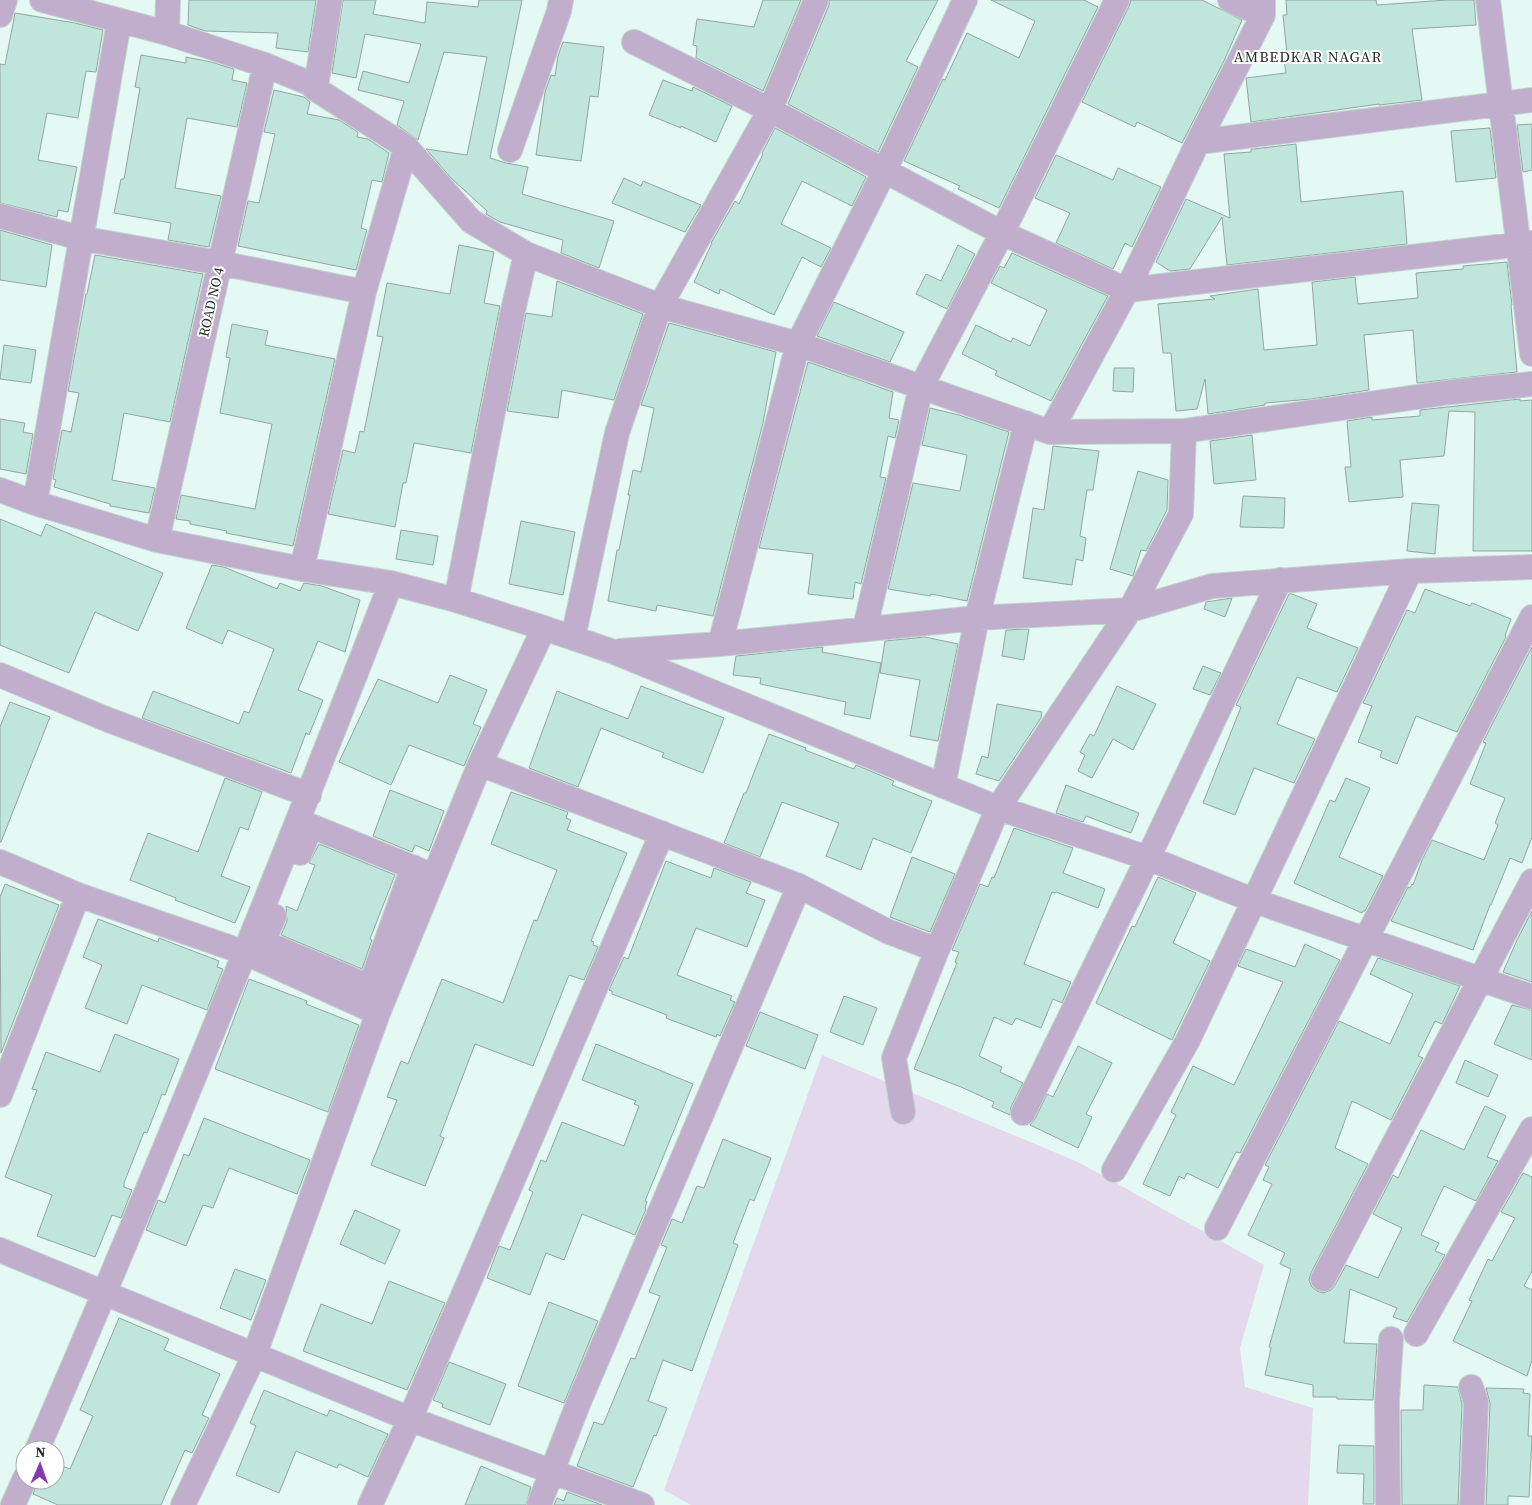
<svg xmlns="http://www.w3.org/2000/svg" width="1532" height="1505" font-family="'Source Serif 4',serif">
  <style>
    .green { fill: #e4d9ec }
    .building { fill: #bfe5dc; stroke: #93a6a1 }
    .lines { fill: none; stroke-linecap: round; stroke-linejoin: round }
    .street-casing { stroke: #c2d4cf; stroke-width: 26 }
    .street { stroke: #c0aecc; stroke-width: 24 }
    .labels { text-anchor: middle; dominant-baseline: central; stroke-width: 4; stroke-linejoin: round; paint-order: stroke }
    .street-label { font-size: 14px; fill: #252d2b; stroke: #fff }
    .neighbourhood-label { font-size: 15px; letter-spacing: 1px; fill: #252d2b; stroke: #fff }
  </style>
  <rect width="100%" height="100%" fill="#e4f9f3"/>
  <!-- green -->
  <path class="green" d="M822 1055 1078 1162 1264 1265 1240 1348 1245 1387 1313 1408 1308 1505H691L664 1490Z"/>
  <!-- building -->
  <path class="building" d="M189 0H316L308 52 276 48 278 33 205 31 188 25Z
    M343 0H376L373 14 425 23 427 2 478 7 479 0H522L490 158 506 163 528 167 522 194 614 221 599 268 561 253 563 240 500 222 486 214 487 211 451 178 426 149 467 155 487 57 444 52 418 140 397 125 404 101 358 90 363 71 409 83 421 44 365 34 356 78 332 73Z
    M763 0H801L763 91 696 58 697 46 693 45 697 19 754 27Z
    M829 0H938L906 61 918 67 878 152 788 104 829 5Z
    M991 0H1084L1098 7 999 208 958 189 960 186 904 161 943 79 945 80 967 33 1019 58 1035 21Z
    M1131 0H1202L1242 20 1224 61 1182 143 1137 122 1135 127 1082 102 1129 6Z
    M1286 0H1376L1377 5 1447 0H1474L1476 25 1412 29 1422 100 1379 105V104L1251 122 1246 78 1286 73 1283 55 1287 54 1283 15H1287Z
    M15 13 75 23 103 30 96 72 86 71 78 118 47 113 38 160 77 167 68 212 58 210 57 217 0 203V64L5 65Z
    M563 42 604 47 598 97 590 96 581 161 536 155 545 92 551 75 555 76 558 56Z
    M141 55 186 63V57L211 62 234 69 232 80 247 83 237 127 187 118 175 188 221 196 209 247 168 240 171 223 114 213 121 179H124L140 88 135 87Z
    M663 80 692 91 693 87 732 106 716 142 681 126V128L649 115Z
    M274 90 304 97 310 102 307 114 339 120 358 132 357 137 368 139 389 153 382 182 372 180 361 228 367 230 356 270 238 246 248 201 259 203 275 134 264 132Z
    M1532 124V170L1523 172 1517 125Z
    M775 128 866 177 852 206 802 181 781 224 831 248 821 267 802 257 774 315 720 289 719 294 694 282 712 243H711L735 201 739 204 763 154 762 153Z
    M1490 128 1496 178 1456 182 1451 131Z
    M1296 144 1301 202 1403 191 1407 244 1227 265 1222 217 1190 269 1170 271 1156 262 1186 199 1230 218 1224 154 1251 152V149H1254Z
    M1056 155 1113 180 1118 168 1161 187 1132 247 1125 243 1113 269 1056 243 1070 213 1035 198Z
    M624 178 641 186 643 181 701 205 685 232 612 203Z
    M0 230 52 245 46 287 0 280Z
    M459 245 494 252 484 303 500 306 471 453 414 443 406 483H403L395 527 328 514 343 450 355 453 360 431 364 432 383 337 377 336 387 283 450 294Z
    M958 245 975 254 947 309 916 294 926 274 941 281Z
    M1012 253 1108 296 1051 401 995 375 997 371 962 354 976 325 1011 342 1013 338 1030 346 1047 310 991 283 1000 266 1004 268Z
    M95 255 203 274 170 422 124 413 112 480 155 488 149 513 110 506V504L54 487 56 480 53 479 62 430 71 432 79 393 68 391 86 294H87Z
    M1507 262 1512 305H1511L1517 372 1417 383 1413 330 1364 335 1369 390 1311 399 1265 403V405L1208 414 1205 379 1197 409 1176 411 1171 353H1163L1158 304 1215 299 1210 296 1258 289 1264 350 1317 345 1312 282 1355 277 1358 304 1418 298 1416 273 1463 269V266Z
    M557 281 643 314 614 400 562 390 558 418 507 411 526 313 552 317Z
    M834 302 904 332 890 362 817 336Z
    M669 323 776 352 763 423 713 616 657 605 656 611 608 601 617 550H619L630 495H628L633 470 641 472 654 408 641 405Z
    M232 324 268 331 265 345 335 359 293 546 226 533 227 531 190 524V521L176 519 181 495 255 509 272 424 220 413 230 358 226 357Z
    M4 345 36 350 31 383 0 379Z
    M808 362 893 392 889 418 899 420 895 438 888 436 880 477 886 478 861 584 855 582 853 599 808 594 813 554 759 548Z
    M1114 368H1134L1133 392 1113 391Z
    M1520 399V401L1532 400V551H1473L1475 412 1449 411 1444 456 1400 460 1403 497 1349 502 1345 467H1351L1347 421 1372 417V420L1420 416V410Z
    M930 408 959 415 1009 432 967 601 931 594 930 596 888 589 913 483 960 491 967 455 922 445Z
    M0 419 25 423 23 432 33 434 26 474 0 469Z
    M1252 435 1256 480 1214 484 1210 441Z
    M1053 446 1099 451 1093 490H1087L1080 536 1086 538 1083 561 1076 559 1072 585 1023 578 1033 508 1044 510Z
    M1138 471 1168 480 1167 510 1146 551 1141 550 1133 576 1110 569Z
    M1243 496 1285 498 1284 528 1240 527Z
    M1412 503 1439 505 1435 554 1407 551Z
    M0 519 41 536 46 524 163 573 138 631 95 612 69 673 0 645Z
    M521 521 575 532 563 595 509 584Z
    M401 530 438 536 433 565 396 559Z
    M212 565 224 567 277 589 280 583 300 591 304 583 322 586 360 600 345 652 318 641 298 690 323 700 309 735 306 733 291 773 142 718 153 691 239 724 244 711 249 713 274 649 228 630 222 644 186 628Z
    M1425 589 1470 606 1472 603 1511 619 1505 636 1506 637 1457 732 1416 716 1397 764 1380 757 1382 751 1358 742 1372 706 1363 703 1407 610 1415 613Z
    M1289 594H1292L1317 604 1307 628 1358 648 1337 692 1297 677 1277 724 1315 739 1294 783 1254 768 1235 815 1203 803 1241 707 1236 705Z
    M1232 598 1225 617 1204 609 1206 602Z
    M1029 629 1024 660 1002 656 1006 630Z
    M925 637 958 644 938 741 910 736 920 680 880 673 885 641Z
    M823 647 822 652 881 663 870 719 844 714 846 702 760 684 761 678 733 675 736 656Z
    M1532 647V837L1522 863 1510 858 1491 905H1490L1473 950 1391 921 1408 887 1410 888 1412 884 1413 885 1422 860 1432 840 1484 860 1498 825 1495 823 1505 798 1470 784 1486 743 1483 742Z
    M1203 666 1221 673 1210 695 1193 689Z
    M450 675 487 690 473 724 481 727 464 766 409 745 391 785 339 762 378 679 438 703Z
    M641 686 724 718 703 773 662 757 664 753 601 728 578 787 529 768 557 691 628 719Z
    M1117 686 1156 704 1133 750 1113 739 1092 778 1078 771 1085 755 1080 752 1090 734 1094 736Z
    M10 702 50 717 1 842H0V727Z
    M997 704 1042 712 1041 718 999 781 976 774 982 756 988 758Z
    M769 734 806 748 805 750 854 769 856 765 894 781 892 785 932 801 911 853 873 838 861 870 826 856 839 823 782 802 760 857 724 843 744 793H746Z
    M225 778 262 792 248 830 240 827 221 876 250 887 235 923 175 900 176 898 130 880 148 833 198 852Z
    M1346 778 1370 788 1339 857 1383 876 1365 911H1363L1362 913 1294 883 1330 800 1335 802Z
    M1066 785 1139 813 1131 833 1086 816 1083 822 1056 813Z
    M390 790 444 811 429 851 415 845 412 852 373 836Z
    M511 792 568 812 566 818 571 820 567 830 627 853 591 941 594 942 593 945 598 947 584 980 569 975 533 1066 475 1044 440 1136 444 1138 425 1186 371 1165 397 1100 387 1097 401 1061 408 1064 442 979 503 1003 534 920 537 921 557 870 491 844Z
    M1014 828 1073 848 1063 873 1105 889 1098 908 1056 892 1055 893 1052 892 1024 964 1071 982 1062 1003 1053 999 1041 1028 1016 1018 1012 1025 994 1017 979 1056 1002 1067 1000 1072 1023 1083 1011 1107 1010 1115 992 1107 994 1102 961 1087 914 1069 957 963 955 962 959 952 952 950 980 884 988 887 992 877 994 878Z
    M319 844 395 875 370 939 372 940 362 969 281 935 287 921 286 906 297 911 315 865 309 863Z
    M912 857 955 874 930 932 890 917Z
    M666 861 711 878 714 868 751 882 746 893 765 900 747 947 696 928 677 975 732 996 730 1000 735 1002 720 1036 717 1034 716 1037 666 1018 667 1015 612 994V991L609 990 624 957 628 959Z
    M1158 877 1196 893 1173 943 1210 961 1172 1040 1096 1003 1132 926 1135 927Z
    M5 884 59 905 1 1053 0 897Z
    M1532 911V982L1503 972 1517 940Z
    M98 919 158 942 159 938 219 961 217 967 223 969 207 1010 142 985 127 1024 85 1008 102 965 83 957Z
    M1305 944 1340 960 1240 1153 1236 1152 1218 1188 1187 1173 1184 1179 1179 1176 1170 1196 1143 1184 1176 1115 1171 1112 1193 1066 1234 1085 1283 982 1238 966 1246 949 1295 967Z
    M1378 958 1460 986 1442 1024 1435 1021 1418 1056 1423 1058 1391 1120 1352 1101 1335 1148 1368 1164 1311 1273 1309 1280 1312 1287 1317 1291 1323 1293 1331 1290 1335 1285 1346 1265 1378 1278 1402 1228 1373 1214 1393 1175 1398 1178 1421 1130 1464 1150 1485 1106 1506 1116 1487 1157 1498 1161 1476 1201 1444 1186 1421 1235 1439 1243 1435 1251 1445 1255 1407 1322 1393 1317 1397 1308 1350 1289 1344 1343 1377 1344 1373 1400 1337 1399V1397H1313V1385L1265 1375 1271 1348 1269 1347 1291 1269 1280 1264 1285 1253 1248 1235 1272 1184 1263 1180 1269 1167 1265 1165 1339 1021 1390 1044 1413 994 1370 974Z
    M249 979 307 1001 306 1004 359 1025 328 1112 215 1069Z
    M844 996 877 1008 863 1045 830 1032Z
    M1512 1005 1532 1010V1060L1494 1044Z
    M760 1012 818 1035 805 1069 746 1046Z
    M115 1034 179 1059 165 1095 162 1094 147 1133 144 1132 124 1183V1187L132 1190 121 1218 112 1215 95 1257 37 1236 52 1195 5 1177 37 1090 32 1089 46 1052 100 1072Z
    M596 1044 693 1084 645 1201 647 1202 645 1208 646 1209 635 1235 582 1214 564 1260 546 1253 530 1295 487 1278 499 1246 510 1250 533 1192 529 1190 541 1160 546 1162 562 1122 624 1146 639 1106 634 1104 636 1101 582 1080Z
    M1078 1046 1112 1063 1086 1114 1092 1117 1078 1148 1030 1125 1035 1119 1047 1094 1053 1097Z
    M1465 1060 1498 1075 1488 1097 1456 1083Z
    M204 1118 310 1160 297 1194 229 1168 213 1208 203 1205 186 1246 146 1230 158 1200 165 1203 184 1154 189 1156Z
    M723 1139 771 1158 754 1201 750 1199 733 1243 738 1245 692 1371 663 1360 648 1401 667 1408 656 1436 654 1435 633 1487 577 1466 594 1422 603 1425 631 1358 635 1359 660 1296 649 1292 667 1247 661 1245 672 1219 682 1223 697 1186 704 1188Z
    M1523 1173 1532 1177V1271L1524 1286 1532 1290V1360L1527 1376 1453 1341 1472 1301 1469 1300 1488 1259 1492 1261 1515 1218 1501 1212Z
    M355 1210 400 1230 385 1264 340 1244Z
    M235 1269 266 1280 251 1320 220 1308Z
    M389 1281 445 1303 407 1390 303 1351 321 1304 372 1324Z
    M549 1302 598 1321 564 1403 518 1386Z
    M119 1318 169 1339 164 1350 220 1374 202 1415 209 1418 192 1453 185 1450 161 1505H58L33 1494 38 1480H55V1463L70 1469 93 1416 80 1410Z
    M449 1362 506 1384 490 1425 442 1407 443 1404 433 1400Z
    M1424 1385 1458 1387 1462 1404 1458 1505H1402L1401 1410H1423Z
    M1486 1388 1524 1389 1523 1393 1530 1394 1528 1436H1532L1529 1497 1508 1496V1505H1486L1490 1403Z
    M264 1390 327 1416 330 1410 388 1434 368 1477 339 1464 337 1468 296 1451 279 1493 236 1475 256 1426 250 1423Z
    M1339 1445 1374 1446V1504H1363L1364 1474 1337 1473Z
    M481 1466 531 1487 526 1505H465Z
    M567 1492 602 1505H554L557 1498 564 1501Z"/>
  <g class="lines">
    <defs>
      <path id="street" d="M42 0 167 33 265 65 316 86 314 88 406 147 471 221 526 254 660 306 798 344 1050 432 1184 431 1451 392 1532 384
        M1230 0 1263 15
        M1488 0 1532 354
        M0 15 5 0
        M167 33 168 0
        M634 42 770 110 1002 233 1127 290 1532 243
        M316 86 330 0
        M1198 142 1532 100
        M510 150 559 11 561 0
        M0 216 80 238 220 263 364 292
        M1050 432 1127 290 1198 142 1263 15V0
        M0 490 35 503 157 540 302 569 391 583 456 600 544 628 614 652 998 808 1148 858 1255 901 1532 997
        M35 503 119 22
        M157 540 265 65
        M302 569 364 292 406 147
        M456 600 512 315 526 254
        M865 628 921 387 1002 233 1117 0
        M573 638 617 433 660 306 770 110 816 0
        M720 644 798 344 884 172 965 0
        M620 651 720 644 977 618 1130 610 1212 586 1410 571 1532 567
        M0 675 106 719 309 795
        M480 764 799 886 578 1404 539 1505
        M943 786 977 618 1026 423
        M300 853 311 826 434 876
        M0 862 78 895 246 953 378 1013
        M799 886 887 931 937 950
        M274 916 263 942 370 987 413 867
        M0 1095 78 895
        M903 1112 894 1058 937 950 998 808 1130 610 1181 514 1184 431
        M1023 1113 1148 858 1280 580
        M1114 1170 1188 1040 1410 571
        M1217 1228 1532 617
        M0 1250 410 1419 642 1505
        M1323 1279 1532 881
        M1416 1334 1532 1129
        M1471 1387 1476 1402 1472 1505
        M37 1450C161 1164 278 874 391 583
        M13 1505 25 1478
        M183 1505 254 1356 378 1013 480 764 544 628
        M370 1505 410 1419 662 833
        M1388 1505 1387 1400 1391 1339"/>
    </defs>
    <!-- street casing -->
    <use href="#street" class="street-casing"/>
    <!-- street -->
    <use href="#street" class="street"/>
  </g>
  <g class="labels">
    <!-- street labels -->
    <g class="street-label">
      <text transform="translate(211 302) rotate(-77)">ROAD NO 4</text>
    </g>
    <!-- neighbourhood labels -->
    <g class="neighbourhood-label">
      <text x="1308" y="56">AMBEDKAR NAGAR</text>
    </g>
  </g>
  <!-- north arrow -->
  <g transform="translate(40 1465) rotate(2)"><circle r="24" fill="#ffffff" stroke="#a8abaa"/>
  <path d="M0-4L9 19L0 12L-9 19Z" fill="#843aac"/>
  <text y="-8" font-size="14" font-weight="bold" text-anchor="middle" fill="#252d2b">N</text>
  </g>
</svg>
